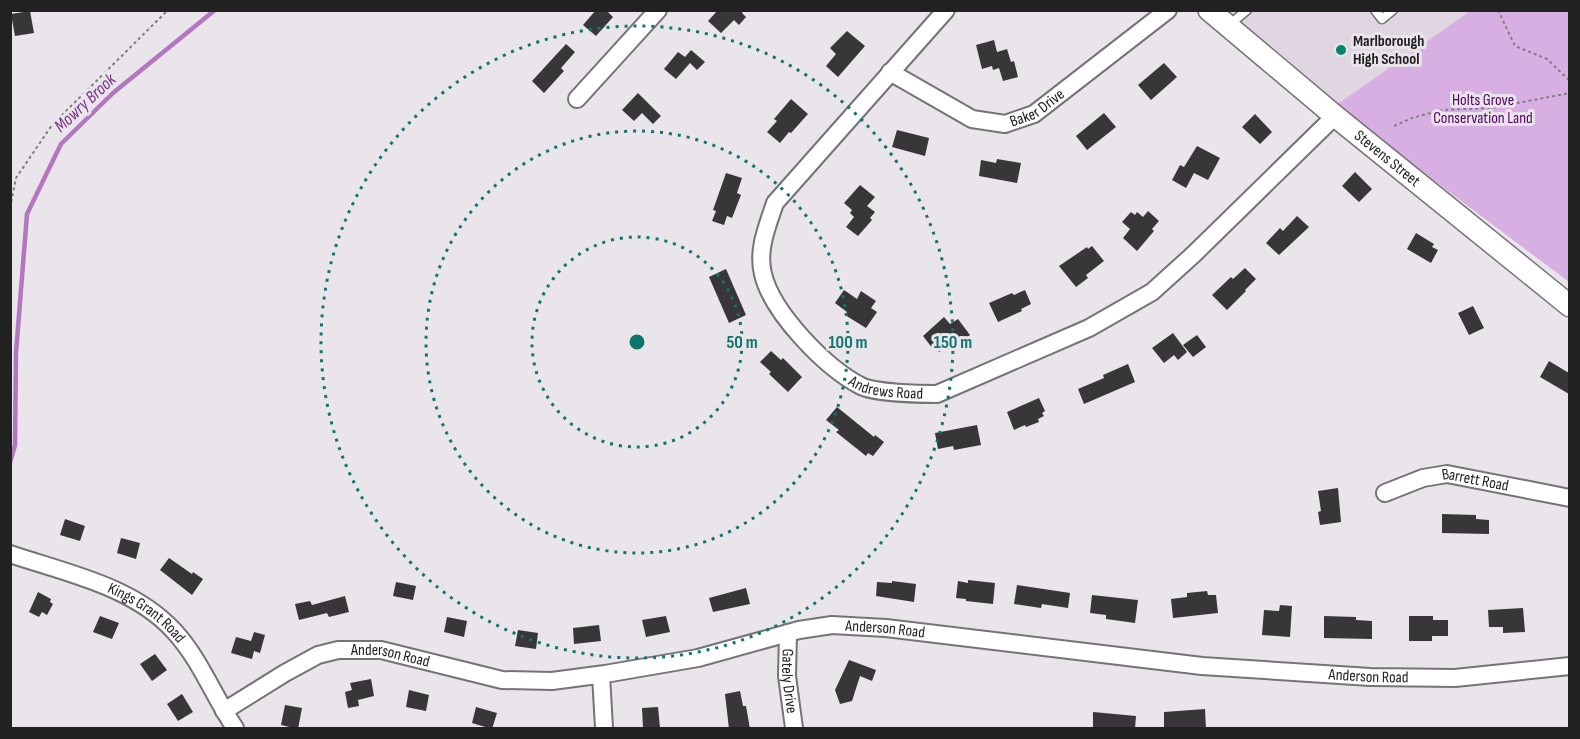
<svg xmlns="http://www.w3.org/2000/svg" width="1580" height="739" font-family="'Sofia Sans Condensed',sans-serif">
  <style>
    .built { fill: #dfd6e1 }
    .green { fill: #d8afe2 }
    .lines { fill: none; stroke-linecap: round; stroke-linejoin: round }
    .stream { stroke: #b377c0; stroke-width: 4.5 }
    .building { fill: #39363a }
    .service-casing { stroke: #767377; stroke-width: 11 }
    .minor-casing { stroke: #767377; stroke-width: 20 }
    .tertiary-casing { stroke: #767377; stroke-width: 24 }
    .path { stroke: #807e81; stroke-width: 2; stroke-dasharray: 3 3; stroke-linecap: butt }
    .service { stroke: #fff; stroke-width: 8 }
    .minor { stroke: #fff; stroke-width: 16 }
    .tertiary { stroke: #fff; stroke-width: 21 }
    .ring { fill: none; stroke: #0f766e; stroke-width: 3; stroke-dasharray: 3 6 }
    .poi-dot { fill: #048568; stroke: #e9e5ea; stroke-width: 2 }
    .labels { text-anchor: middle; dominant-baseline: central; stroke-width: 6; stroke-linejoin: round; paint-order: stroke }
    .poi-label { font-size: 16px; font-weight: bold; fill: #222122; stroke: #e9e5ea; text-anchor: start }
    .park-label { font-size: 16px; fill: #510060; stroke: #e9e5ea }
    .street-label { font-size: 16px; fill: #222122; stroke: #e9e5ea }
    .water-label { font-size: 18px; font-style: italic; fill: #7b328b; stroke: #e9e5ea }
    .centre { fill: #0f766e; stroke: #e9e5ea; stroke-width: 3 }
    .ring-label { font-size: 18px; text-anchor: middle; font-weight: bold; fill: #0f766e; stroke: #e9e5ea; stroke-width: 6; stroke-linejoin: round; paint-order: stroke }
  </style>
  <rect width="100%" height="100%" fill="#e9e5ea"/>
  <!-- built -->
  <path class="built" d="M1221 11H1470L1335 106Z"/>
  <!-- green -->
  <path class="green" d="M1470 11H1569V282L1335 106Z"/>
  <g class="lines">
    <!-- stream -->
    <path class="stream" d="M10 463 15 445 16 353 27 214 61 144 113 93 215 10"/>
  </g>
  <!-- building -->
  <path class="building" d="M596 10H606L613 17 596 36 583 25Z
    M718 10H744L742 13 746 17 739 25 734 20 721 33 708 21Z
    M30 11 34 33 15 36 11 14Z
    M847 31 865 46 838 77 826 66 836 54 830 48Z
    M994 40 997 52 1007 49 1011 62 1014 61 1018 77 1003 81 999 68 993 70 992 66 982 69 976 45Z
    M566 44 575 52 561 68 564 71 544 93 532 81Z
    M691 50 705 62 697 70 690 63 676 79 664 69 678 52 685 57Z
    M1164 63 1177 77 1151 100 1138 85Z
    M638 93 661 116 653 124 642 113 634 121 622 110Z
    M791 99 808 114 791 133 789 132 780 143 767 132 777 121 774 119Z
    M1104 113 1116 127 1087 150 1076 136Z
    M1255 114 1272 132 1260 144 1242 127Z
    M897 130 929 138 925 156 892 147Z
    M1197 146 1220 158 1208 180 1194 173 1186 188 1172 180 1180 165 1184 167Z
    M997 159 1021 163 1017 183 979 176 981 160 996 163Z
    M1355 172 1372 189 1359 202 1342 186Z
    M726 173 742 178 737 193 741 195 732 218 727 216 724 225 712 221 716 211 713 210Z
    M860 185 875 197 867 206 875 212 870 218 872 220 858 236 846 227 854 217 850 213 852 210 844 203Z
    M1148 211 1159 221 1152 229 1154 231 1137 251 1123 238 1130 229 1122 222 1131 212 1135 215 1137 212 1143 217Z
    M1297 216 1309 227 1279 255 1266 243 1280 228 1283 231Z
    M1416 233 1434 244 1432 247 1438 250 1431 263 1407 249Z
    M1092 246 1104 261 1086 275 1088 278 1076 287 1059 266 1087 247 1088 249Z
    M1245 268 1256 279 1245 290 1246 291 1227 310 1212 295 1231 277 1233 279Z
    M726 269 746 315 729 323 709 277Z
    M844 290 857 299 861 291 876 301 871 308 877 312 866 328 845 315 847 312 835 303Z
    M1025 290 1031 304 1021 309 1022 311 998 322 989 303 1012 293 1014 295Z
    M1473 306 1484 328 1469 335 1458 313Z
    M944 317 950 324 958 319 970 335 961 342 958 338 939 352 935 347 933 349 923 336Z
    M1173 333 1187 352 1178 360 1174 355 1164 363 1152 348Z
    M1197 335 1206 347 1193 357 1183 345Z
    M771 351 781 360 783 358 802 377 788 392 769 374 771 372 760 362Z
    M1549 361 1569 373V394L1540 377Z
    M1128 364 1135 382 1084 404 1078 389 1104 378 1103 375Z
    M1039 398 1045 411 1042 413 1044 416 1038 419 1039 422 1026 427 1025 425 1014 430 1007 412Z
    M837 407 874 437 875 435 884 442 873 456 868 453 866 456 836 432 839 430 826 420Z
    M977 425 981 445 954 450 953 446 938 449 935 433Z
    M1338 488 1341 522 1320 525 1318 512 1321 511 1318 491Z
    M1442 514 1476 515V519L1489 520V534L1442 533Z
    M65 519 85 526 80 541 60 535Z
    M121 538 140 543 136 559 117 553Z
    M169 558 192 574 193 572 203 579 192 595 160 570Z
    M968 580 995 583 993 604 966 601V599L956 598 958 581 968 583Z
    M892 581 916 584 914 602 876 596 877 582 892 583Z
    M396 582 416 586 413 600 393 596Z
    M1017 585 1070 593 1068 608 1042 604 1041 608 1014 604Z
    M746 588 750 604 713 612 709 598Z
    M1207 591 1208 595H1216L1218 613 1173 618 1171 599 1187 597V593Z
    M38 592 51 599 50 602 53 604 47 615 42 612 39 617 29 612Z
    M1092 595 1138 600 1135 623 1106 619V615L1090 613Z
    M345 596 349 612 329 617 327 613 299 620 295 604 310 601 312 605Z
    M1280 605 1292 606 1290 637 1262 635 1264 610 1279 611Z
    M1523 608 1525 632 1503 633V627H1489L1488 610Z
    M100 616 119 623 112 639 93 632Z
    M666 616 670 632 646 637 642 620Z
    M1324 616 1356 617V620L1372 621V639L1324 638Z
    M1409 616H1433V620H1448V636H1432V641H1409Z
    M447 617 467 621 464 637 444 632Z
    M599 625 601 641 574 644 573 628Z
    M518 630 538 633 536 649 515 646Z
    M254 632 265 635 260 653 254 651 252 659 231 653 236 637 251 641Z
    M155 654 167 670 152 681 140 664Z
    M849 660 876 670 872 681 860 676 852 701 840 704 835 690Z
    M371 679 374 696 358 700 359 706 348 708 345 692 352 690 350 683Z
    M409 690 429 695 426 711 406 707Z
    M740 691 743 706H746L750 729H729L725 694Z
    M182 694 193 712 178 721 167 704Z
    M285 705 302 708 298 729 281 725Z
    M476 707 497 713 492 729 472 723Z
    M658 707 660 728H643L642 708Z
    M1205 709 1206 729H1164V712Z
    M1093 712 1136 716 1135 729H1093Z"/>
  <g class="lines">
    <defs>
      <path id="service" d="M1375 10 1382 19 1393 10
        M1228 26 1247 10"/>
      <g id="minor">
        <path id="s1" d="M946 10 775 203C767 227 757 250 763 274 772 313 826 368 861 386 875 393 920 394 937 394L1089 328 1152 292 1194 254 1335 116"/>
        <path id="s2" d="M890 72 972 119 1005 124 1034 114 1168 10"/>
        <path d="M577 99 658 10"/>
        <path id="s3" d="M1385 493 1423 478 1447 474 1570 498"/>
        <path id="s4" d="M10 554C66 573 133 586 174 631 200 659 214 697 235 728"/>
        <path id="s5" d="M788 633 787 676 794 728"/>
        <path d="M601 675 604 728"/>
        <path id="s6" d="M224 711 285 673 318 655 338 650H381L502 680 552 681 605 674 698 658 799 630 832 625 886 628 1202 666 1370 677 1455 678 1570 666"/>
      </g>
      <g id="tertiary">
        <path id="s7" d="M1209 10 1335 116 1570 306"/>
      </g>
    </defs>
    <!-- service casing -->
    <use href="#service" class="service-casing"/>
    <!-- minor casing -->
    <use href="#minor" class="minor-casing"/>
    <!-- tertiary casing -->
    <use href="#tertiary" class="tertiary-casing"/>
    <!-- path -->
    <path class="path" d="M1498 10 1515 46 1547 59 1570 81
      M1394 126 1412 118 1441 110 1491 108 1570 93
      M10 208 16 178 52 125 168 10"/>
    <!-- service -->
    <use href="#service" class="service"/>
    <!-- minor -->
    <use href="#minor" class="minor"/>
    <!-- tertiary -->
    <use href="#tertiary" class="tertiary"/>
  </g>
  <!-- distance rings -->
  <g class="ring">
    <circle cx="637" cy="342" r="105"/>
    <circle cx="637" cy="342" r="211"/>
    <circle cx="637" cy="342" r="316"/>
  </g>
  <!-- markers -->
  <circle class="poi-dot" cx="1341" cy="50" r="6"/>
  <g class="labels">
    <!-- poi labels -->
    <g class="poi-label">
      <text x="1353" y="41">Marlborough<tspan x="1353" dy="18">High School</tspan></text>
    </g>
    <!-- park labels -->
    <g class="park-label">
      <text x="1483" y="100">Holts Grove<tspan x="1483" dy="18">Conservation Land</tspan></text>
    </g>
    <!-- street labels -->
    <g class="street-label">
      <text stroke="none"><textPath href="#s2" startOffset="164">Baker Drive</textPath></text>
      <text stroke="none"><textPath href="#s7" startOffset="232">Stevens Street</textPath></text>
      <text stroke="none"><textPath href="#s1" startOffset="508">Andrews Road</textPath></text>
      <text stroke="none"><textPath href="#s3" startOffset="94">Barrett Road</textPath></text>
      <text stroke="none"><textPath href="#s4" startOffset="150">Kings Grant Road</textPath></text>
      <text stroke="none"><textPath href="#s6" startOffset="687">Anderson Road</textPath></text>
      <text stroke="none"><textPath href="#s6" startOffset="183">Anderson Road</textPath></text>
      <text stroke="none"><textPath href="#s6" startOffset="1173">Anderson Road</textPath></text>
      <text stroke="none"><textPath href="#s5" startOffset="48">Gately Drive</textPath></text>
    </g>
    <!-- water labels -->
    <g class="water-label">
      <text transform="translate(85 103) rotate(-43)">Mowry Brook</text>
    </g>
  </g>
  <circle cx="637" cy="342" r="9" class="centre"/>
  <g class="ring-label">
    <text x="742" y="348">50 m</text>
    <text x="848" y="348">100 m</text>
    <text x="953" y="348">150 m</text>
  </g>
  <!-- border -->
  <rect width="1580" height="739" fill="none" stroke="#222122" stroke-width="24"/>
</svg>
